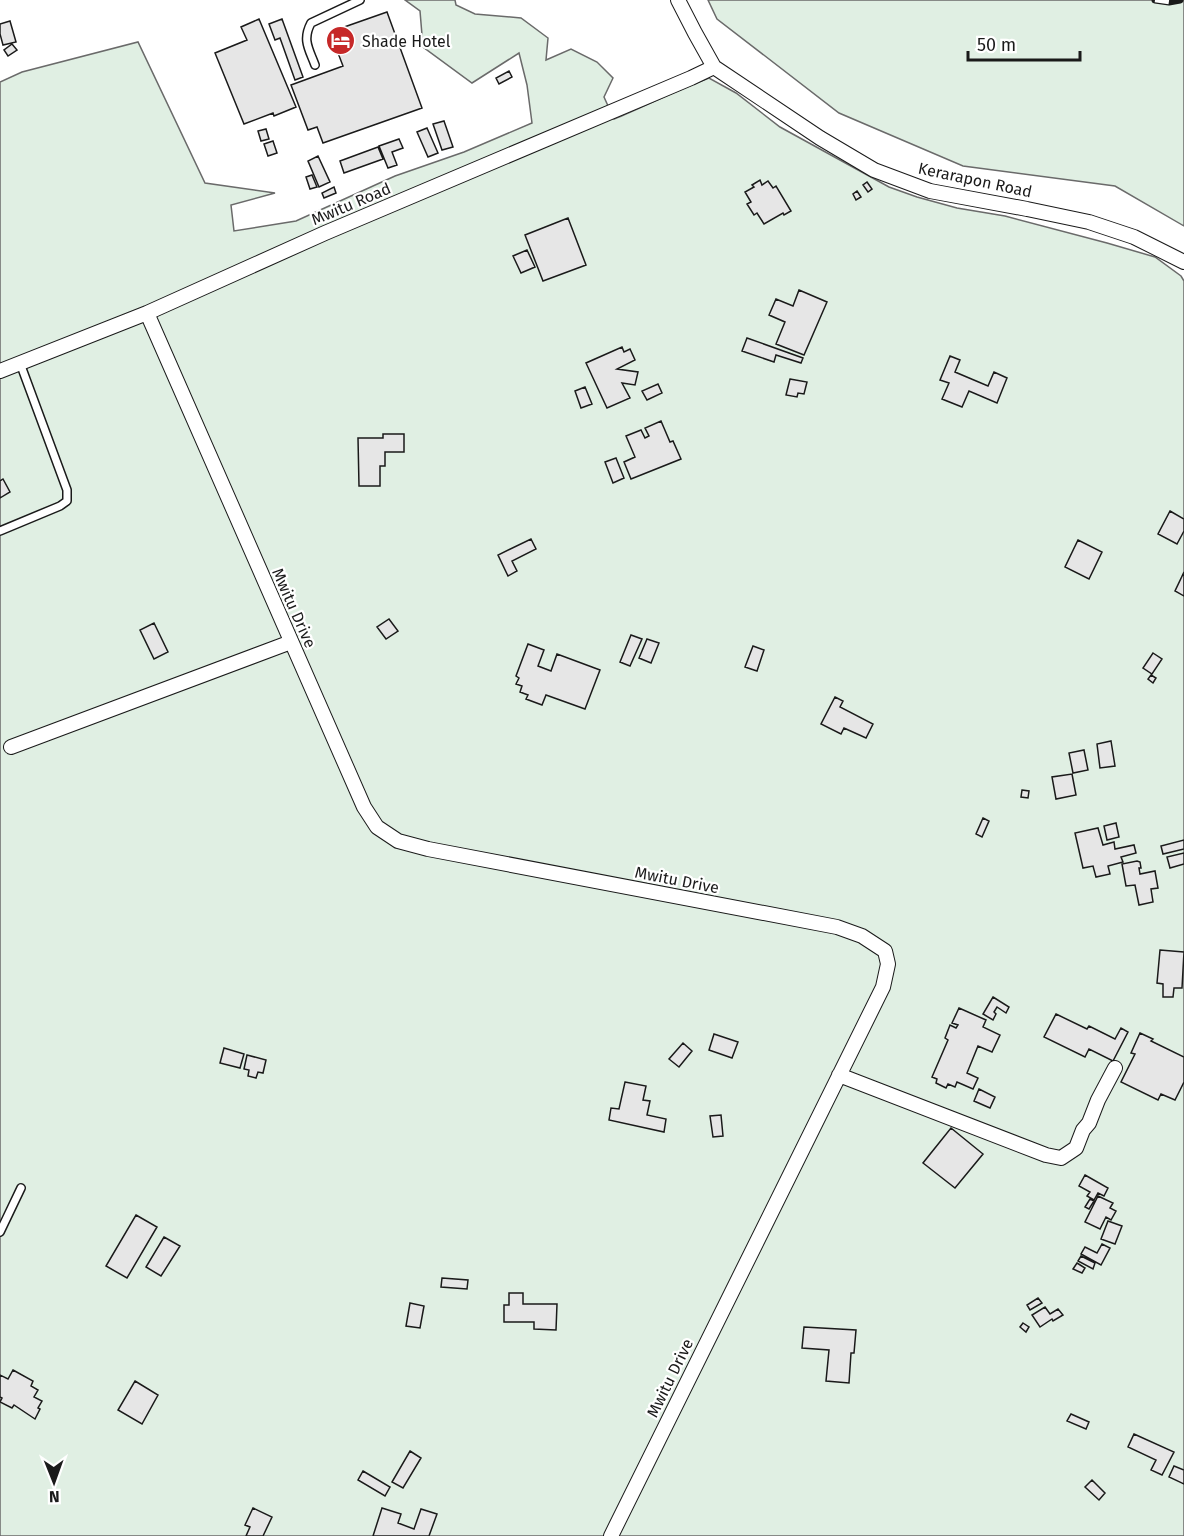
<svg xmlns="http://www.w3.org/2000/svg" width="1184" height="1536" font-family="'Fira Sans',sans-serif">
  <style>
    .green { fill: #e0efe3; stroke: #6a6a6a; stroke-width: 1.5 }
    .building { fill: #e6e6e6; stroke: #1a1a1a; stroke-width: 1.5 }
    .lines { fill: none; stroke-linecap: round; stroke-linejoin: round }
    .service-casing { stroke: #1a1a1a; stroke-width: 10 }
    .minor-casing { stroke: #1a1a1a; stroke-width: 16 }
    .service { stroke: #fff; stroke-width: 7 }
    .minor { stroke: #fff; stroke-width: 14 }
    .rail-casing { stroke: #1a1a1a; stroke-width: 7 }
    .rail { stroke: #fff; stroke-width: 4.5; stroke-dasharray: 14; stroke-linecap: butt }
    .labels { text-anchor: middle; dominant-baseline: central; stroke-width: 4.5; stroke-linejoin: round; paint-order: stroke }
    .poi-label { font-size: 16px; fill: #1a1a1a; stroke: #fff; text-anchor: start }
    .street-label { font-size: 16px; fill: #1a1a1a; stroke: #fff }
  </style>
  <rect width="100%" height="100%" fill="#fff"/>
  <!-- green -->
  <path class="green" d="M405 0H455L456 5 475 14 521 18 548 38 546 60 571 49 597 62 613 78 604 97 614 119C646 106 676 90 709 78L736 93 780 127 889 187 917 197 957 208 1005 216 1107 243 1155 257 1181 276 1184 281V1536H0V82L22 72 138 42 205 183 275 193 231 205 234 231 296 221 395 176 464 152 532 123 527 85 519 53 472 83 423 47 420 11Z
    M708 0H1184V226L1115 186 963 166 839 113 717 19Z"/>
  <!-- building -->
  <path class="building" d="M387 12 422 108 323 143 317 127 308 130 291 85 343 66 330 32Z
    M259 19 296 107 274 116 273 113 244 124 215 53 247 40 241 27Z
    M282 19 303 77 295 80 280 38 275 40 269 24Z
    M10 21 16 42 3 45 0 34V24Z
    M12 44 17 50 8 56 4 50Z
    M509 71 512 77 499 84 496 78Z
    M444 121 453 147 442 150 433 124Z
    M427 128 438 153 428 157 417 132Z
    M266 129 269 139 261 141 258 131Z
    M399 139 403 148 392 152 397 165 388 168 379 146Z
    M273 141 277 153 268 156 264 144Z
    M378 147 383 159 344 173 340 161Z
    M318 156 330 182 319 187 308 161Z
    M312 175 317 187 310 189 306 177Z
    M760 180 762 185 768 181 773 188 776 186 791 211 784 215 783 213 764 224 757 213 754 215 747 204 751 202 745 192 754 187 752 185Z
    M867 182 872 189 868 192 863 185Z
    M334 187 336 193 324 198 322 193Z
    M857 191 861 197 856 200 853 194Z
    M568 218 586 265 543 281 525 235Z
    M527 250 535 267 521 273 513 256Z
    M799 290 827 302 804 355 776 344 785 322 769 315 776 299 793 306Z
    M747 338 803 358 801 363 776 355 774 362 742 351Z
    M622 347 624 352 630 349 635 360 617 369 638 372 635 385 622 383 630 398 607 408 586 363Z
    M950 356 960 360 955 372 988 386 994 372 1007 378 997 403 969 391 962 407 942 399 949 383 940 380Z
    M790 379 807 382 804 394 798 393 797 397 786 395Z
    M658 384 662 393 647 400 642 391Z
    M585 387 592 404 581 408 575 391Z
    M661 421 670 442 673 441 681 459 631 479 624 462 635 457 626 436 641 430 645 438 649 436 645 428Z
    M383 434H404V452H385V466H380V486H359L358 438H383Z
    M616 458 624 478 613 483 605 462Z
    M3 479 10 492 0 498V481Z
    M1170 511 1184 519V531L1177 544 1158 534Z
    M531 539 536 549 512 561 517 571 508 576 498 555Z
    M1078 540 1102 552 1089 579 1065 567Z
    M1184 572V596L1175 591Z
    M389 619 398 631 386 639 377 627Z
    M154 623 168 652 154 659 140 630Z
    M631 635 642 639 630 666 620 662Z
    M647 639 659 643 651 663 639 658Z
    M528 644 544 650 538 666 551 671 557 654 600 670 585 709 546 695 542 705 526 699 528 695 520 692 522 686 516 684 519 678 516 676Z
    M753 646 764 650 757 671 745 667Z
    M1153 653 1162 659 1152 674 1143 668Z
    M1151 675 1156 678 1153 683 1148 679Z
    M835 697 843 701 840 707 873 724 866 738 844 728 841 734 821 724Z
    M1111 741 1115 766 1100 768 1097 744Z
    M1084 750 1088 770 1073 773 1069 753Z
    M1072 774 1076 795 1056 799 1052 777Z
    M1022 790 1029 791 1028 798 1021 797Z
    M983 818 989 821 982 837 976 834Z
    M1116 823 1119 837 1107 840 1104 826Z
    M1098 828 1103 845 1114 842 1115 849 1134 845 1136 853 1121 857 1123 862 1108 866 1110 874 1096 877 1093 866 1083 868 1075 833Z
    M1184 840V849L1163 854 1161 846Z
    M1184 853V864L1170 868 1167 857Z
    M1137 861 1140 862 1141 868H1139L1140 874 1155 871 1158 888 1151 889 1153 902 1139 905 1135 885 1126 886 1122 864Z
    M1160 950 1184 952 1182 988H1174L1173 997H1163V984L1157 983Z
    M993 997 1009 1007 1006 1013 997 1007 994 1012 996 1014 993 1020 983 1014Z
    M959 1008 986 1020 983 1027 1000 1035 992 1052 978 1046 967 1073 978 1078 973 1089 957 1082 955 1087 948 1084 946 1088 936 1083 937 1079 932 1077 948 1040 945 1038 950 1025 956 1028 958 1025 952 1023Z
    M1056 1014 1087 1029 1089 1026 1115 1039 1121 1028 1128 1032 1113 1061 1089 1049 1085 1057 1044 1037Z
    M1140 1033 1153 1039 1151 1041 1184 1057V1082L1175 1100 1161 1094 1158 1100 1121 1082 1135 1054 1131 1053Z
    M714 1034 738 1042 732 1058 709 1050Z
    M683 1043 692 1051 679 1067 669 1059Z
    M224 1048 244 1054 240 1068 220 1063Z
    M247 1055 266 1060 263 1073 258 1072 256 1078 248 1076 249 1070 244 1069Z
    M625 1082 646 1086 643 1100 650 1101 647 1115 666 1119 664 1132 609 1120 611 1108 619 1109Z
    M979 1089 995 1097 990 1108 974 1101Z
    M721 1115 723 1136 713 1137 710 1116Z
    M951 1128 983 1154 955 1188 923 1163Z
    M1085 1175 1108 1188 1104 1196 1098 1193 1094 1200 1087 1196 1090 1192 1079 1186Z
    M1098 1196 1113 1203 1110 1208 1116 1211 1111 1220 1106 1217 1100 1229 1085 1222Z
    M1090 1199 1094 1201 1089 1209 1085 1207Z
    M136 1215 157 1227 127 1278 106 1266Z
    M1108 1221 1122 1226 1115 1244 1101 1239Z
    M164 1237 180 1246 161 1276 146 1267Z
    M1102 1244 1110 1248 1101 1265 1081 1254 1085 1247 1097 1253Z
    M1081 1256 1095 1263 1093 1269 1078 1261Z
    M1077 1263 1085 1268 1082 1273 1073 1269Z
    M442 1278 468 1280 467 1289 441 1287Z
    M509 1293H523V1304H557L556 1330 534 1329V1322H504V1305H509Z
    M1038 1298 1042 1303 1030 1310 1027 1305Z
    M410 1303 424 1306 420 1328 406 1326Z
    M1045 1307 1050 1314 1058 1309 1063 1315 1053 1321 1052 1319 1040 1327 1032 1315Z
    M1023 1323 1029 1327 1026 1332 1020 1327Z
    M804 1327 856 1330 854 1353H851L849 1383 826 1381 829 1350 802 1348Z
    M13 1370 33 1381 31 1386 38 1390 34 1397 42 1401 38 1408 40 1409 35 1419 14 1405 12 1408 0 1402 2 1398 0 1397V1375L8 1379Z
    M135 1381 158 1395 142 1424 118 1410Z
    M1071 1414 1089 1422 1086 1429 1067 1421Z
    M1134 1434 1174 1452 1162 1475 1151 1470 1156 1460 1128 1447Z
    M410 1451 421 1458 403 1488 392 1482Z
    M1174 1466 1184 1470V1484L1169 1477Z
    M363 1471 390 1487 385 1496 358 1480Z
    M1092 1480 1105 1493 1099 1500 1085 1487Z
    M253 1508 272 1517 263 1536H246L250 1527 245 1525Z
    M382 1508 401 1514 398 1523 414 1529 421 1509 437 1514 429 1536H373Z"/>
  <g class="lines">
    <defs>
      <path id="service" d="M315 65C309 49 302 40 311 23L360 0
        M0 531 60 506 67 501V490L20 363
        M0 1232 21 1188"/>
      <path id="minor" d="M678 0 695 33 714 67 820 138 874 170 930 191 1027 209 1089 222 1134 237 1184 262
        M147 313 364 807 377 827 398 841 428 849 837 927 862 936 885 951 888 964 883 987 611 1536
        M0 371 147 313 325 233 691 78 714 67
        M11 747 291 642
        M839 1075 1046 1155 1061 1158 1076 1148 1083 1130 1089 1123 1098 1100 1115 1068"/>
    </defs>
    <!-- service casing -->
    <use href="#service" class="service-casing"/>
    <!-- minor casing -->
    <use href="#minor" class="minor-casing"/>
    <!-- service -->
    <use href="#service" class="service"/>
    <!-- minor -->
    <use href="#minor" class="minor"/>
    <defs>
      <path id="rail" d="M1155 0 1169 2 1180 0"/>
    </defs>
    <!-- rail casing -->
    <use href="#rail" class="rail-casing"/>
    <!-- rail -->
    <use href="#rail" class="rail"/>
  </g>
  <!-- icons -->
  <defs>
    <symbol id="hotel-disc" viewBox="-11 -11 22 22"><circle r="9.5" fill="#c62828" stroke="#fff"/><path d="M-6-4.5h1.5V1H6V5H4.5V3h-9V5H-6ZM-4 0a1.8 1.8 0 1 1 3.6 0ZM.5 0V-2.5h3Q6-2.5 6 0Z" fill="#fff"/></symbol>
  </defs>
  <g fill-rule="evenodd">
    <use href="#hotel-disc" x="324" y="24" width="33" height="33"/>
  </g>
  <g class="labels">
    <!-- poi labels -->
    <g class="poi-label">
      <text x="362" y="41">Shade Hotel</text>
    </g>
    <!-- street labels -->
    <g class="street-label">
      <text transform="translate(975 180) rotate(12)">Kerarapon Road</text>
      <text transform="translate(351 204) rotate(-23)">Mwitu Road</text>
      <text transform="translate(294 608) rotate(66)">Mwitu Drive</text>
      <text transform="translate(677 880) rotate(11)">Mwitu Drive</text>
      <text transform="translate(670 1378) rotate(-64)">Mwitu Drive</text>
    </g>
  </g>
  <!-- north arrow -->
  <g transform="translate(54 1482) rotate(179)" stroke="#ffffff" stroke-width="4.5" paint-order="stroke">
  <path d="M0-4.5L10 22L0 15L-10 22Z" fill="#1a1a1a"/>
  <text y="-9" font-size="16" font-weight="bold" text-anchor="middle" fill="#1a1a1a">N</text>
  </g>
  <!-- scale -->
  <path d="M968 51v9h112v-9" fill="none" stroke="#1a1a1a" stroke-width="3"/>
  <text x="977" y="51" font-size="18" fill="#1a1a1a" stroke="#ffffff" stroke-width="4.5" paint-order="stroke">50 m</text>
</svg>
